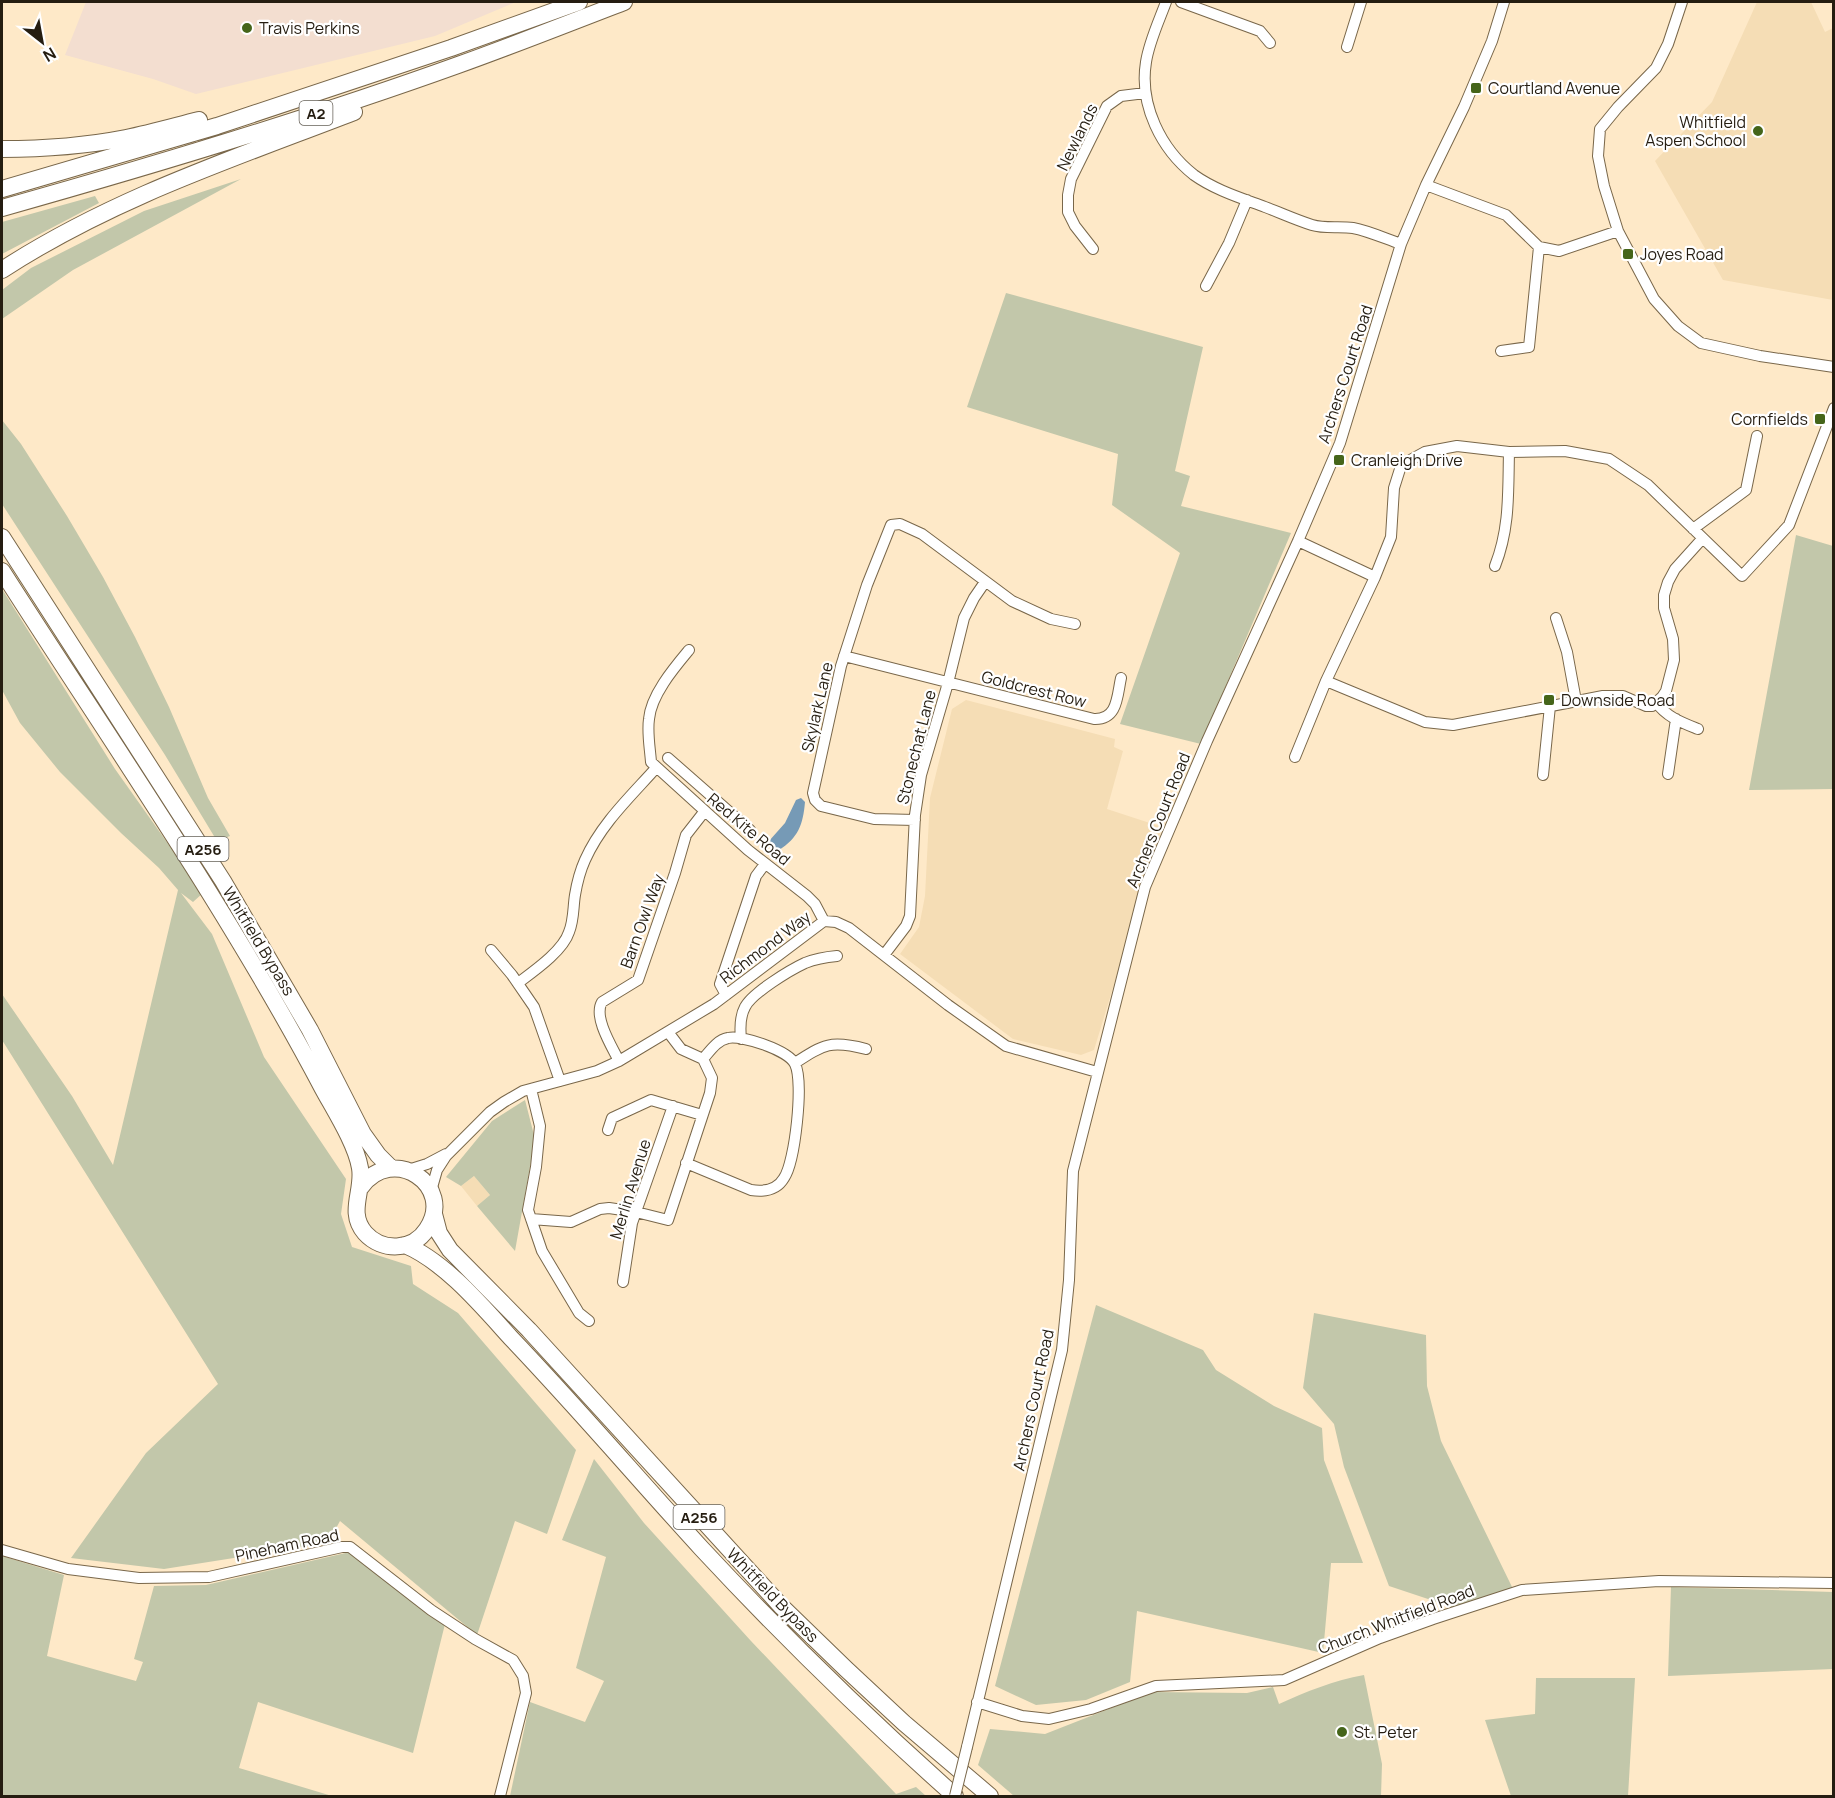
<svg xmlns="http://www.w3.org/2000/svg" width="1835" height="1798" font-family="Manrope,sans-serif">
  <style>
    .commercial { fill: #f3ded0 }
    .built { fill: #f5ddb5 }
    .green { fill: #c2c7aa }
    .water { fill: #769ab6 }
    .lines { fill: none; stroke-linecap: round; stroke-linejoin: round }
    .minor-casing { stroke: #79674a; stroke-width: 12 }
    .highway-casing { stroke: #79674a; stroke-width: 18 }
    .minor { stroke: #fff; stroke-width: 10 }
    .highway { stroke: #fff; stroke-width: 16 }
    .minor-bridge-casing { stroke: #79674a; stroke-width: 12; stroke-linecap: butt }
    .minor-bridge { stroke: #fff; stroke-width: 10 }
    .poi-dot { fill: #45651a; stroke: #fff; stroke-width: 2 }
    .labels { text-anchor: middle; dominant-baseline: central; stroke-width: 4.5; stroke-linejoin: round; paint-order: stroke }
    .shield { fill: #fff; stroke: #666158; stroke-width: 1.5 }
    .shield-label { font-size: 15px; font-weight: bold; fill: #251d11 }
    .poi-label { font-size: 16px; fill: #251d11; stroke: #fff; text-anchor: start }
    .street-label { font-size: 16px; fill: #251d11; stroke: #fff }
  </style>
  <rect width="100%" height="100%" fill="#fee9c8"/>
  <!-- commercial -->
  <path class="commercial" d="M86 2H516L435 36 196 94 153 79 65 55Z"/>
  <!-- built -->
  <path class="built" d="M1757 2H1811L1825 32 1833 28V300L1723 280 1655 161 1712 102Z
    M966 700 1115 739 1114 747 1123 751 1107 809 1162 827 1094 1050 1081 1055 1013 1039 900 954 919 927 925 896 930 798 952 709Z
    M474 1176 490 1195 477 1206 461 1186Z"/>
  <!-- green -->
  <path class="green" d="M241 179 73 270 2 319V290L31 268 144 211Z
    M95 196 99 203 2 254V222Z
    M1006 293 1203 347 1175 471 1190 476 1181 506 1291 533 1201 744 1120 724 1180 553 1112 505 1118 454 967 407Z
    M2 420 21 444 67 516 103 577 135 637 169 707 208 798 230 836 217 841 165 755 2 504Z
    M1796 535 1833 546V789L1749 790Z
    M2 589 115 769 203 893 193 902 181 893 212 934 264 1057 346 1179 341 1214 352 1247 411 1266 413 1284 458 1313 576 1450 547 1534 515 1521 477 1635 340 1521 328 1543 164 1569 71 1558 146 1453 218 1384 2 1040V994L72 1096 113 1165 178 890 159 868 121 833 60 772 20 723 2 690Z
    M525 1100 535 1139 515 1251 477 1206 490 1195 474 1176 461 1186 446 1177 492 1121Z
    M1096 1305 1203 1350 1216 1370 1274 1406 1322 1428 1324 1460 1363 1563H1331L1323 1653 1137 1611 1130 1682 1086 1700 1036 1705 995 1686Z
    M1314 1313 1426 1335 1427 1386 1441 1441 1513 1589 1455 1608 1389 1586 1344 1467 1334 1424 1303 1388Z
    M594 1459 644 1523 751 1641 896 1794 916 1787 926 1796H510L530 1702 585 1722 604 1681 576 1668 606 1557 562 1540Z
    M350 1552 445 1624 413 1753 258 1702 239 1768 332 1796H2V1556L64 1575 47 1656 136 1681 143 1662 134 1659 154 1586 206 1585Z
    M1671 1587 1833 1592V1669L1668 1676Z
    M1364 1675 1382 1764 1381 1796H1014L978 1765 990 1729 1045 1734 1152 1692 1247 1693 1273 1687 1279 1704C1306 1692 1334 1680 1364 1675Z
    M1536 1678H1635L1628 1796H1511L1485 1720 1535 1714Z"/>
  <!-- water -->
  <path class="water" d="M801 798 805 802C803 825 798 838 779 850L772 849 769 844V841L785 823 796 800Z"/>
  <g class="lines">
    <defs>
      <path id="minor" d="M1166 2C1159 21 1149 42 1146 62 1139 105 1161 149 1194 175 1215 190 1241 198 1265 207 1281 213 1296 220 1312 225 1325 229 1340 226 1353 228 1369 231 1386 239 1401 244
        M1181 2 1260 31 1270 43
        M1682 2 1668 44 1656 68 1618 107 1600 129 1598 156 1604 186 1618 231 1654 299 1678 326 1701 343 1760 356 1834 367
        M1347 47 1361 2
        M1426 185 1506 215 1539 247 1559 251 1618 231
        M1093 249 1075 226 1068 212V195L1071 179 1107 106 1121 96 1145 93
        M1206 286 1229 243 1247 200
        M1501 351 1529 347 1539 247
        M1693 529 1746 490 1757 436
        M1298 541 1375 577
        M1495 566C1510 528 1508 492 1509 452
        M1556 618 1567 652 1576 701
        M689 650C674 668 651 695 649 719 647 733 650 748 651 762L748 850 807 896 815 904 824 921
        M844 656 1094 719C1118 720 1117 696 1121 678
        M1326 681 1425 722 1453 725 1603 696H1623L1646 706H1652L1662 697 1666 691 1674 660 1673 639 1664 608V595L1668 582 1675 569 1702 539
        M1656 702C1666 717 1683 723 1698 729
        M1295 757 1326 681 1375 577 1391 537 1394 488 1400 469 1405 463 1425 452 1457 446 1509 452 1565 451 1609 459 1648 485 1742 576 1789 525 1834 408
        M668 758 750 830
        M1668 774 1676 719
        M1543 775 1550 706
        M915 820 874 819 821 806 815 800 813 793 841 666 867 585 891 525 900 524 922 534 1012 601 1051 619 1075 624
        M491 950 512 975 534 1007 560 1081
        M884 955 906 926 910 916 915 815 921 775 948 683 964 618 974 598 985 582
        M518 983C534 971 563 951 569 932 574 920 573 907 575 895 577 883 580 871 585 860 601 824 630 797 656 768
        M726 995 720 984 756 876 765 864
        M741 1039C740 1029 740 1016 745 1007 752 993 790 970 805 963 815 959 826 957 837 956
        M619 1061C612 1047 593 1017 602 1002L638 980 675 873 686 835 704 812
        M795 1063C824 1044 831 1040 866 1049
        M531 1089 540 1126 536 1167 528 1210 542 1251 579 1313 589 1321
        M608 1130 612 1118 651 1100 702 1115
        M686 1163 751 1190C764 1192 777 1190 784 1178 795 1162 804 1082 795 1064 788 1050 742 1035 728 1038 717 1040 710 1051 703 1059
        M408 1170 427 1164 446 1154
        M431 1191 437 1170 446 1156 490 1112 504 1102 523 1091 597 1071 619 1061 714 1004 824 921 836 922 849 928 948 1005 1006 1046 1097 1072
        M531 1219 571 1222 600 1209 609 1208 636 1212 668 1220 710 1093 712 1078 703 1059 681 1049 668 1032
        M623 1282 632 1223 673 1106
        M2 1550 68 1569 139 1578 209 1577 342 1547H350L431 1610 475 1639 513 1660 523 1676 526 1693 500 1796
        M977 1702 1022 1716 1049 1719 1091 1709 1156 1686 1284 1680 1380 1638 1433 1619 1522 1590 1659 1581 1834 1583
        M967 1747 1062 1350 1069 1280 1073 1171 1145 887 1207 741 1298 541 1340 443 1401 244 1426 185 1464 107 1492 41 1504 2"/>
      <path id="highway" d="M2 149C44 149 85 146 126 138 151 133 175 126 199 120
        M2 189 217 126 451 48 579 2
        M2 208C155 165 308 119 458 65 514 45 569 23 624 2
        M2 270C111 199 232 159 354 112
        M2 537 223 881 310 1030 363 1134 378 1155 391 1168
        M2 571C111 742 228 909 323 1089 335 1111 356 1144 360 1168 364 1191 347 1212 365 1233 382 1252 413 1251 427 1229 456 1186 393 1143 361 1187
        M434 1214 439 1233 450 1250 529 1330 782 1607 846 1669 904 1723 990 1796
        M405 1245C444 1261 482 1306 510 1337 576 1406 638 1479 702 1549 782 1635 867 1718 955 1796"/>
    </defs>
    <!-- minor casing -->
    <use href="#minor" class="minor-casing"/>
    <!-- highway casing -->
    <use href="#highway" class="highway-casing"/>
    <!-- minor -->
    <use href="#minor" class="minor"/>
    <!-- highway -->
    <use href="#highway" class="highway"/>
    <defs>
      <path id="minor-bridge" d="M955 1796 967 1747"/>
    </defs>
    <!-- minor-bridge casing -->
    <use href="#minor-bridge" class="minor-bridge-casing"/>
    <!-- minor-bridge -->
    <use href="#minor-bridge" class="minor-bridge"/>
  </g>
  <!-- markers -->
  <g class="poi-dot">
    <circle cx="247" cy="28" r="6"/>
    <rect x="1470" y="82" width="12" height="12" rx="3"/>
    <circle cx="1758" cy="131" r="6"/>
    <rect x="1622" y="248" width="12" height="12" rx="3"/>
    <rect x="1814" y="413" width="12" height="12" rx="3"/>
    <rect x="1333" y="454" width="12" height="12" rx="3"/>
    <rect x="1543" y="694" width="12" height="12" rx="3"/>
    <circle cx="1342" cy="1732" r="6"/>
  </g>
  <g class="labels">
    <!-- shield labels -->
    <g class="shield">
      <rect x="299.5" y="101" width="33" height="24" rx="4.5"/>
      <rect x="177.5" y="837" width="51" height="24" rx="4.5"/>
      <rect x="673.5" y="1505" width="51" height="24" rx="4.5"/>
    </g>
    <g class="shield-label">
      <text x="316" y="113">A2</text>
      <text x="203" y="849">A256</text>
      <text x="699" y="1517">A256</text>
    </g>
    <!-- poi labels -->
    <g class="poi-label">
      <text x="259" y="28">Travis Perkins</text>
      <text x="1488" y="88">Courtland Avenue</text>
      <text x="1746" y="122" text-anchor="end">Whitfield<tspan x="1746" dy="18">Aspen School</tspan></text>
      <text x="1640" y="254">Joyes Road</text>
      <text x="1808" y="419" text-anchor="end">Cornfields</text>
      <text x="1351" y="460">Cranleigh Drive</text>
      <text x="1561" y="700">Downside Road</text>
      <text x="1354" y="1732">St. Peter</text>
    </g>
    <!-- street labels -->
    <g class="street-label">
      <text transform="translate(1077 137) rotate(-64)">Newlands</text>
      <text transform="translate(1345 374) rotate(-72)">Archers Court Road</text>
      <text transform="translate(1034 689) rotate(14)">Goldcrest Row</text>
      <text transform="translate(817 707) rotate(-77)">Skylark Lane</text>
      <text transform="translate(916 747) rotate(-76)">Stonechat Lane</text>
      <text transform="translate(1158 820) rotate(-68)">Archers Court Road</text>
      <text transform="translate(749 829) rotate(40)">Red Kite Road</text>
      <text transform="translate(642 921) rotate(-70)">Barn Owl Way</text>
      <text transform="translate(259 941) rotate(59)">Whitfield Bypass</text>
      <text transform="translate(765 947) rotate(-37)">Richmond Way</text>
      <text transform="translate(630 1189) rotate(-73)">Merlin Avenue</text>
      <text transform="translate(1033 1400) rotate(-78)">Archers Court Road</text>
      <text transform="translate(287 1545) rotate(-12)">Pineham Road</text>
      <text transform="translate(773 1595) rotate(46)">Whitfield Bypass</text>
      <text transform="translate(1396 1619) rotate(-21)">Church Whitfield Road</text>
    </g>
  </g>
  <!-- border -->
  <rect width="1835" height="1798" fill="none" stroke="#251d11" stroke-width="6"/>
  <!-- north arrow -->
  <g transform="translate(42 42) rotate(149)" stroke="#ffffff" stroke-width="4.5" paint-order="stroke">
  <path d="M0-4.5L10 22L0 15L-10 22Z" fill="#251d11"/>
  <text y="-9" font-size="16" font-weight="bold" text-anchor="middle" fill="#251d11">N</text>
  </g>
</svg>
